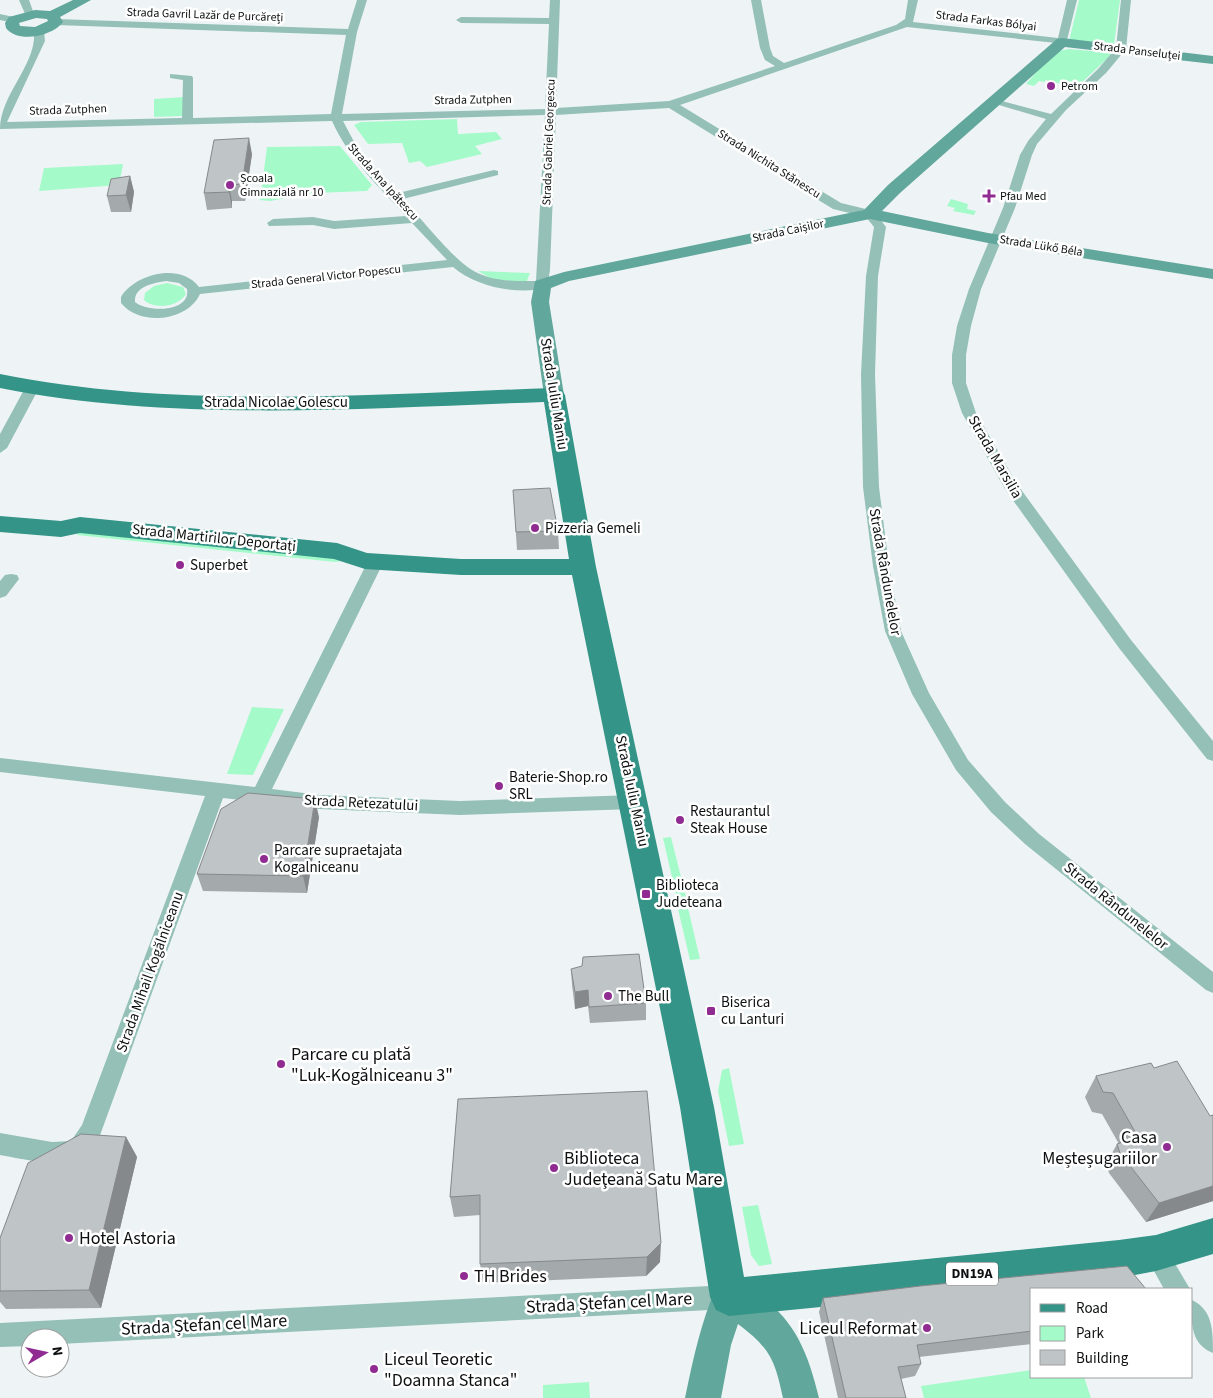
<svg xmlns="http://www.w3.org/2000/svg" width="1213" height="1398" font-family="'Source Sans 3',sans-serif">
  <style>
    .green { fill: #a5faca }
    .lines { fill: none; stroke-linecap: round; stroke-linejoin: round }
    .street { fill: #94c0b8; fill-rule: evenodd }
    .secondary { fill: #61a79c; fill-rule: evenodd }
    .primary { fill: #339487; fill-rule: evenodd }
    .wall { fill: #a4a9ab }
    .shaded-wall { fill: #86898b }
    .building { fill: #bfc4c7; stroke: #86898b }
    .poi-dot { fill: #902b91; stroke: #fff; stroke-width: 2 }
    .labels { text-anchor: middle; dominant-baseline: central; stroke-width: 5; stroke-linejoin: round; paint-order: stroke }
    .far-street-label { font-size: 12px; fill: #0d0f10; stroke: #fff }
    .far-poi-label { font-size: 12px; fill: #0d0f10; stroke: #fff; text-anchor: start }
    .shield { fill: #fff; stroke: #565758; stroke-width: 1 }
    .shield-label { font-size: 14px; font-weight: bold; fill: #0d0f10 }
    .street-label { font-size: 15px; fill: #0d0f10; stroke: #fff }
    .poi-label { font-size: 15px; fill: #0d0f10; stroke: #fff; text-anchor: start }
    .near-poi-label { font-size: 18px; fill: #0d0f10; stroke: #fff; text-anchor: start }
    .near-street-label { font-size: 18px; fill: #0d0f10; stroke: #fff }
  </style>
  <rect width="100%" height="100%" fill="#eef4f5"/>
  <!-- green -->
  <path class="green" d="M1079 0H1120L1114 45 1069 41Z
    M1069 49 1113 53 1076 88 1046 80 1044 82 1039 81 1034 86 1026 84 1054 52Z
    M185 97 183 116 154 117V99Z
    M457 119 458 134 496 132 502 139 475 146 482 154 427 167 420 161 409 163 402 143 368 144 354 125 361 122Z
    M340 146 372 185 367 191 315 193 270 201 260 200 267 147Z
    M123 164 119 185 39 191 44 168Z
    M951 199 968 204 967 209 976 211 974 215 953 211 955 208 947 206Z
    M478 271 530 273 526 283 492 279Z
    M167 283 183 287 186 294C178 307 155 310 144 300L145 293 154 286Z
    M80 530 350 560 335 562 77 535Z
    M252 707 284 709 253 775 227 774Z
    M671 837 686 897 677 899 663 838Z
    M688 908 700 959 690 960 678 909Z
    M729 1068 744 1144 729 1146 718 1091 722 1070Z
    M758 1205 772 1264 759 1266 751 1255 742 1207Z
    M1032 1370V1377H1084L1091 1398H924L921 1386Z
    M589 1382 590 1398H543V1385Z"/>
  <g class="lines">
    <!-- street -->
    <path class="street" d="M19 0H29L34 14 32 16H26Z
      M357 0H367L357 32 342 114 545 109 549 24 461 23 456 20 461 17 549 18 550 0H560L556 108 669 101 775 66 765 60 760 48 751 0H761L770 48 773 56 784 63 896 25 905 19 908 0H918L913 22 1058 38 1067 0H1077L1066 44 907 27 680 105 841 203 874 211 886 227 878 276 875 374 879 487 889 566 901 631 929 693 968 760 1005 802 1039 834 1213 972V993L1206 990 1025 844 991 812 956 770 912 694 885 631 873 566 863 487 861 374 866 276 874 227 866 217 833 209 669 108 556 115 550 270 547 288C517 295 476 287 453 267L200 294C188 321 140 327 121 303V297C135 274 180 262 199 287L447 260 412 223 334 229 313 225 269 226 267 223 273 219 313 217 334 221 406 216C378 186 349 159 332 121L0 129C0 94 37 65 34 31L39 28 44 31 45 41 7 122 182 118 183 80 170 78V74L192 76 193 78V118L331 114 346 35 56 25 51 22 56 19 348 29ZM545 115 536 281C515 281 492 282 472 270 452 258 420 217 403 199L498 175V171L494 170 398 193 360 153 343 121ZM166 281 179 283 187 289C191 312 148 313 135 302 134 286 154 283 166 281Z
      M1121 0H1131L1126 49 1106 73 1066 110 1037 144 1032 155 1015 208 981 289 971 326 966 355V383L976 413 1017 484 1131 640 1213 741V761L1207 759 1119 648 1005 489 962 413 952 383V355L957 326 969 289 1003 208 1020 155 1028 141 1046 119 989 102 994 99 1051 114 1098 69 1116 48Z
      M0 14 18 18 19 20 14 23 0 20Z
      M32 384 39 388 7 448 0 453V434L25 388Z
      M376 556 382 557 384 561 272 789 320 795 460 801 634 795 641 797 643 802 641 807 634 809 460 815 320 809 223 798 99 1138C95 1144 91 1153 85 1158 70 1171 19 1158 0 1155V1133L52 1142 71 1141 82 1125 205 796 0 772V758L255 787 370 557Z
      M11 574 17 575 19 579 6 596 0 598V581L5 575Z
      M1156 1241 1164 1245 1190 1289H1164L1144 1253 1148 1245Z
      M729 1285 738 1288 741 1297 738 1306 729 1309 60 1344V1338H30V1346L0 1347V1323Z
      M1192 1300C1213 1310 1213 1331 1213 1353 1190 1344 1191 1321 1192 1300Z"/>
    <!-- secondary -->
    <path class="secondary" d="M73 0H91L60 17 63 22C53 36 18 44 6 28L5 23 9 17 35 10 50 11ZM36 18 47 19 48 21 35 27 20 26 19 23Z
      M1062 38 1213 56V64L1065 47 900 193 882 211 988 233 1213 269V279L988 243 870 219 569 281 551 288 549 302 564 395 561 399 554 401 547 399 544 395 531 302 535 281 564 272 864 210 888 185 1057 39Z
      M729 1280C787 1304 805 1340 819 1398H783C775 1360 770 1348 738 1324L731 1345 721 1398H685C693 1359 701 1322 717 1285Z"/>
    <!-- primary -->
    <path class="primary" d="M0 374C178 410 373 394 554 388L562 390 565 395 596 567 714 1107 744 1277 1119 1240 1156 1235 1213 1218V1254L1156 1271 1119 1278 729 1316 716 1310 710 1297 680 1107 572 575H461L365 569 334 559 80 533 61 537 0 532V516L61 521 80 517 337 543 367 553 461 559H569L544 402C365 408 176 423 0 388Z"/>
  </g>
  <!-- wall -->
  <path class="wall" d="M252 154 245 201H232V208L207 210 204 193Z
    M130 176 134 192 131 212H111L107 196Z
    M513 490 558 531 559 549 517 550Z
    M319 817 307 893 203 891 197 874Z
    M571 969 646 1003V1020L590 1023 588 1006 575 1009 572 985Z
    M1154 1068 1210 1116 1213 1115V1201L1146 1222 1109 1173 1106 1164 1117 1144H1119L1102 1114 1092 1112 1085 1097 1096 1076Z
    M458 1099 660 1262 646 1276 483 1283 480 1264V1215L454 1217 450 1197Z
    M126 1137 137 1157 101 1308 6 1309 0 1302V1238Z
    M1032 1289V1344L919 1357 921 1364 915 1376 901 1379 906 1398H838L819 1312 823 1298Z"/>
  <!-- shaded-wall -->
  <path class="shaded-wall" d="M249 138 252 154 245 201 242 184Z
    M130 176 134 192 131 212 126 195Z
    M229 185 232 201V208L229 192Z
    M315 799 319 817 307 893 303 876Z
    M588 990V1006L575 1009V992Z
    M126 1137 137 1157 101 1308 89 1290Z
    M1213 1186V1201L1146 1222 1159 1203Z
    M661 1243 660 1262 646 1276 647 1257Z"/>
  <!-- building -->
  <path class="building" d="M249 138 242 184 229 185V192L204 193 214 140Z
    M130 176 126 195 107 196 111 179Z
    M550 488 558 531 516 532 513 490Z
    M248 793 315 799 303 876 197 874 221 809Z
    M639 954 646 1003 589 1007 588 990 575 992 571 969 582 966 583 957Z
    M1177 1061 1210 1116 1213 1115V1186L1159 1203 1120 1153 1117 1144 1138 1137 1113 1093 1103 1092 1096 1076 1151 1063 1154 1068Z
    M647 1091 661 1243 647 1257 480 1264V1195L450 1197 458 1099Z
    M81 1134 126 1137 89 1290 0 1291V1238L28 1163Z
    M1127 1266 1146 1289H1032V1331L917 1345 921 1364 898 1367 906 1398H846L823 1298 920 1286Z"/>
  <!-- markers -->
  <g class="poi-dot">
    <circle cx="1051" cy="86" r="5"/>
    <circle cx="230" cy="185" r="5"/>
    <path d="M986.5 188.5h5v5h5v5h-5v5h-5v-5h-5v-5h5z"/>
    <circle cx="535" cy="528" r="5"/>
    <circle cx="180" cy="565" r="5"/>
    <circle cx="499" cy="786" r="5"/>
    <circle cx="680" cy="820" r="5"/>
    <circle cx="264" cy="859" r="5"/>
    <rect x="641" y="889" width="10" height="10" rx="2.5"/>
    <circle cx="608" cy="996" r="5"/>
    <rect x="706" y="1006" width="10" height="10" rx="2.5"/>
    <circle cx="281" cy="1064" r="5"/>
    <circle cx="1167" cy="1147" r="5"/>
    <circle cx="554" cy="1168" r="5"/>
    <circle cx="69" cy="1238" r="5"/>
    <circle cx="464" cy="1276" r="5"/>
    <circle cx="927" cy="1328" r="5"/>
    <circle cx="374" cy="1369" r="5"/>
  </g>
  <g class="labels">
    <!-- far-street labels -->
    <g class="far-street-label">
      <text transform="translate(205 15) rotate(2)">Strada Gavril Lazăr de Purcăreți</text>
      <text transform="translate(986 21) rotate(7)">Strada Farkas Bólyai</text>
      <text transform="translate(1137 51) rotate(7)">Strada Panseluței</text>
      <text transform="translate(473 100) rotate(-1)">Strada Zutphen</text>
      <text transform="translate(68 110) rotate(-2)">Strada Zutphen</text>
      <text transform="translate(549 142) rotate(-88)">Strada Gabriel Georgescu</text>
      <text transform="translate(769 164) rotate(32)">Strada Nichita Stănescu</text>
      <text transform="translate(383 182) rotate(48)">Strada Ana Ipătescu</text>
      <text transform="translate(788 231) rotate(-12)">Strada Caișilor</text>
      <text transform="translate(1041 246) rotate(9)">Strada Lükő Béla</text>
      <text transform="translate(326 277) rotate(-6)">Strada General Victor Popescu</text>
    </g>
    <!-- far-poi labels -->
    <g class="far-poi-label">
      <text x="1061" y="86">Petrom</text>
      <text x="240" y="178">Școala<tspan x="240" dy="14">Gimnazială nr 10</tspan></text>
      <text x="1000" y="196">Pfau Med</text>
    </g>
    <!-- shield labels -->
    <rect class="shield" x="946" y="1262.5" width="52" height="23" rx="4"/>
    <g class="shield-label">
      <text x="972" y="1274">DN19A</text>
    </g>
    <!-- street labels -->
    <g class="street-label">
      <text transform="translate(554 394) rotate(81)">Strada Iuliu Maniu</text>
      <text x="276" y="402">Strada Nicolae Golescu</text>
      <text transform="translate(995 457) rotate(60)">Strada Marsilia</text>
      <text transform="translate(214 538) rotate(6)">Strada Martirilor Deportați</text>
      <text transform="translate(885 572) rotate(80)">Strada Rândunelelor</text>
      <text transform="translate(632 791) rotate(78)">Strada Iuliu Maniu</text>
      <text transform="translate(361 803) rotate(3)">Strada Retezatului</text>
      <text transform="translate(1116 906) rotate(39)">Strada Rândunelelor</text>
      <text transform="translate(150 972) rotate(-70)">Strada Mihail Kogălniceanu</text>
    </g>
    <!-- poi labels -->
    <g class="poi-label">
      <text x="545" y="528">Pizzeria Gemeli</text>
      <text x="190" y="565">Superbet</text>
      <text x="509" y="777">Baterie-Shop.ro<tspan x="509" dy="17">SRL</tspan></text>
      <text x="690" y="811">Restaurantul<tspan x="690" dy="17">Steak House</tspan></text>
      <text x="274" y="850">Parcare supraetajata<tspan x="274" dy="17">Kogalniceanu</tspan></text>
      <text x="656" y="885">Biblioteca<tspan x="656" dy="17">Judeteana</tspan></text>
      <text x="618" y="996">The Bull</text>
      <text x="721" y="1002">Biserica<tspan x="721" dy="17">cu Lanturi</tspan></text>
    </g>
    <!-- near-poi labels -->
    <g class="near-poi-label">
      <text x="291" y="1054">Parcare cu plată<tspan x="291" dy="21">"Luk-Kogălniceanu 3"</tspan></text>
      <text x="1157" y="1137" text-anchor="end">Casa<tspan x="1157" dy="21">Meșteșugariilor</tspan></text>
      <text x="564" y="1158">Biblioteca<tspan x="564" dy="21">Judeţeană Satu Mare</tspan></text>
      <text x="79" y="1238">Hotel Astoria</text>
      <text x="474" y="1276">TH Brides</text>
      <text x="917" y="1328" text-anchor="end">Liceul Reformat</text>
      <text x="384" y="1359">Liceul Teoretic<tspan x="384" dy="21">"Doamna Stanca"</tspan></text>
    </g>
    <!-- near-street labels -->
    <g class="near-street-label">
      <text transform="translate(609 1303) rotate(-3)">Strada Ștefan cel Mare</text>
      <text transform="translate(204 1325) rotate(-3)">Strada Ștefan cel Mare</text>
    </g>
  </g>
  <!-- legend -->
  <rect x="1030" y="1288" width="162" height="90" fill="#ffffff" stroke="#9e9f9f"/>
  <rect x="1040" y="1304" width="25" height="8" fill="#339487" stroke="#9e9f9f"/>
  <text x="1076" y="1313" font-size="15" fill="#0d0f10">Road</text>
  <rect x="1040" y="1326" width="25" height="15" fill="#a5faca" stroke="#9e9f9f"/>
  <text x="1076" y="1338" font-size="15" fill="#0d0f10">Park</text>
  <rect x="1040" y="1350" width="25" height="15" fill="#bfc4c7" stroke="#9e9f9f"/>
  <text x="1076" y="1363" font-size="15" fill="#0d0f10">Building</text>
  <!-- north arrow -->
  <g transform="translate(45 1353) rotate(81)"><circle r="24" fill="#ffffff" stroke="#9e9f9f"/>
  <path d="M0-4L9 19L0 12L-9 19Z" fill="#902b91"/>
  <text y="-8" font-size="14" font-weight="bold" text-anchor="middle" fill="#0d0f10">N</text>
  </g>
</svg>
